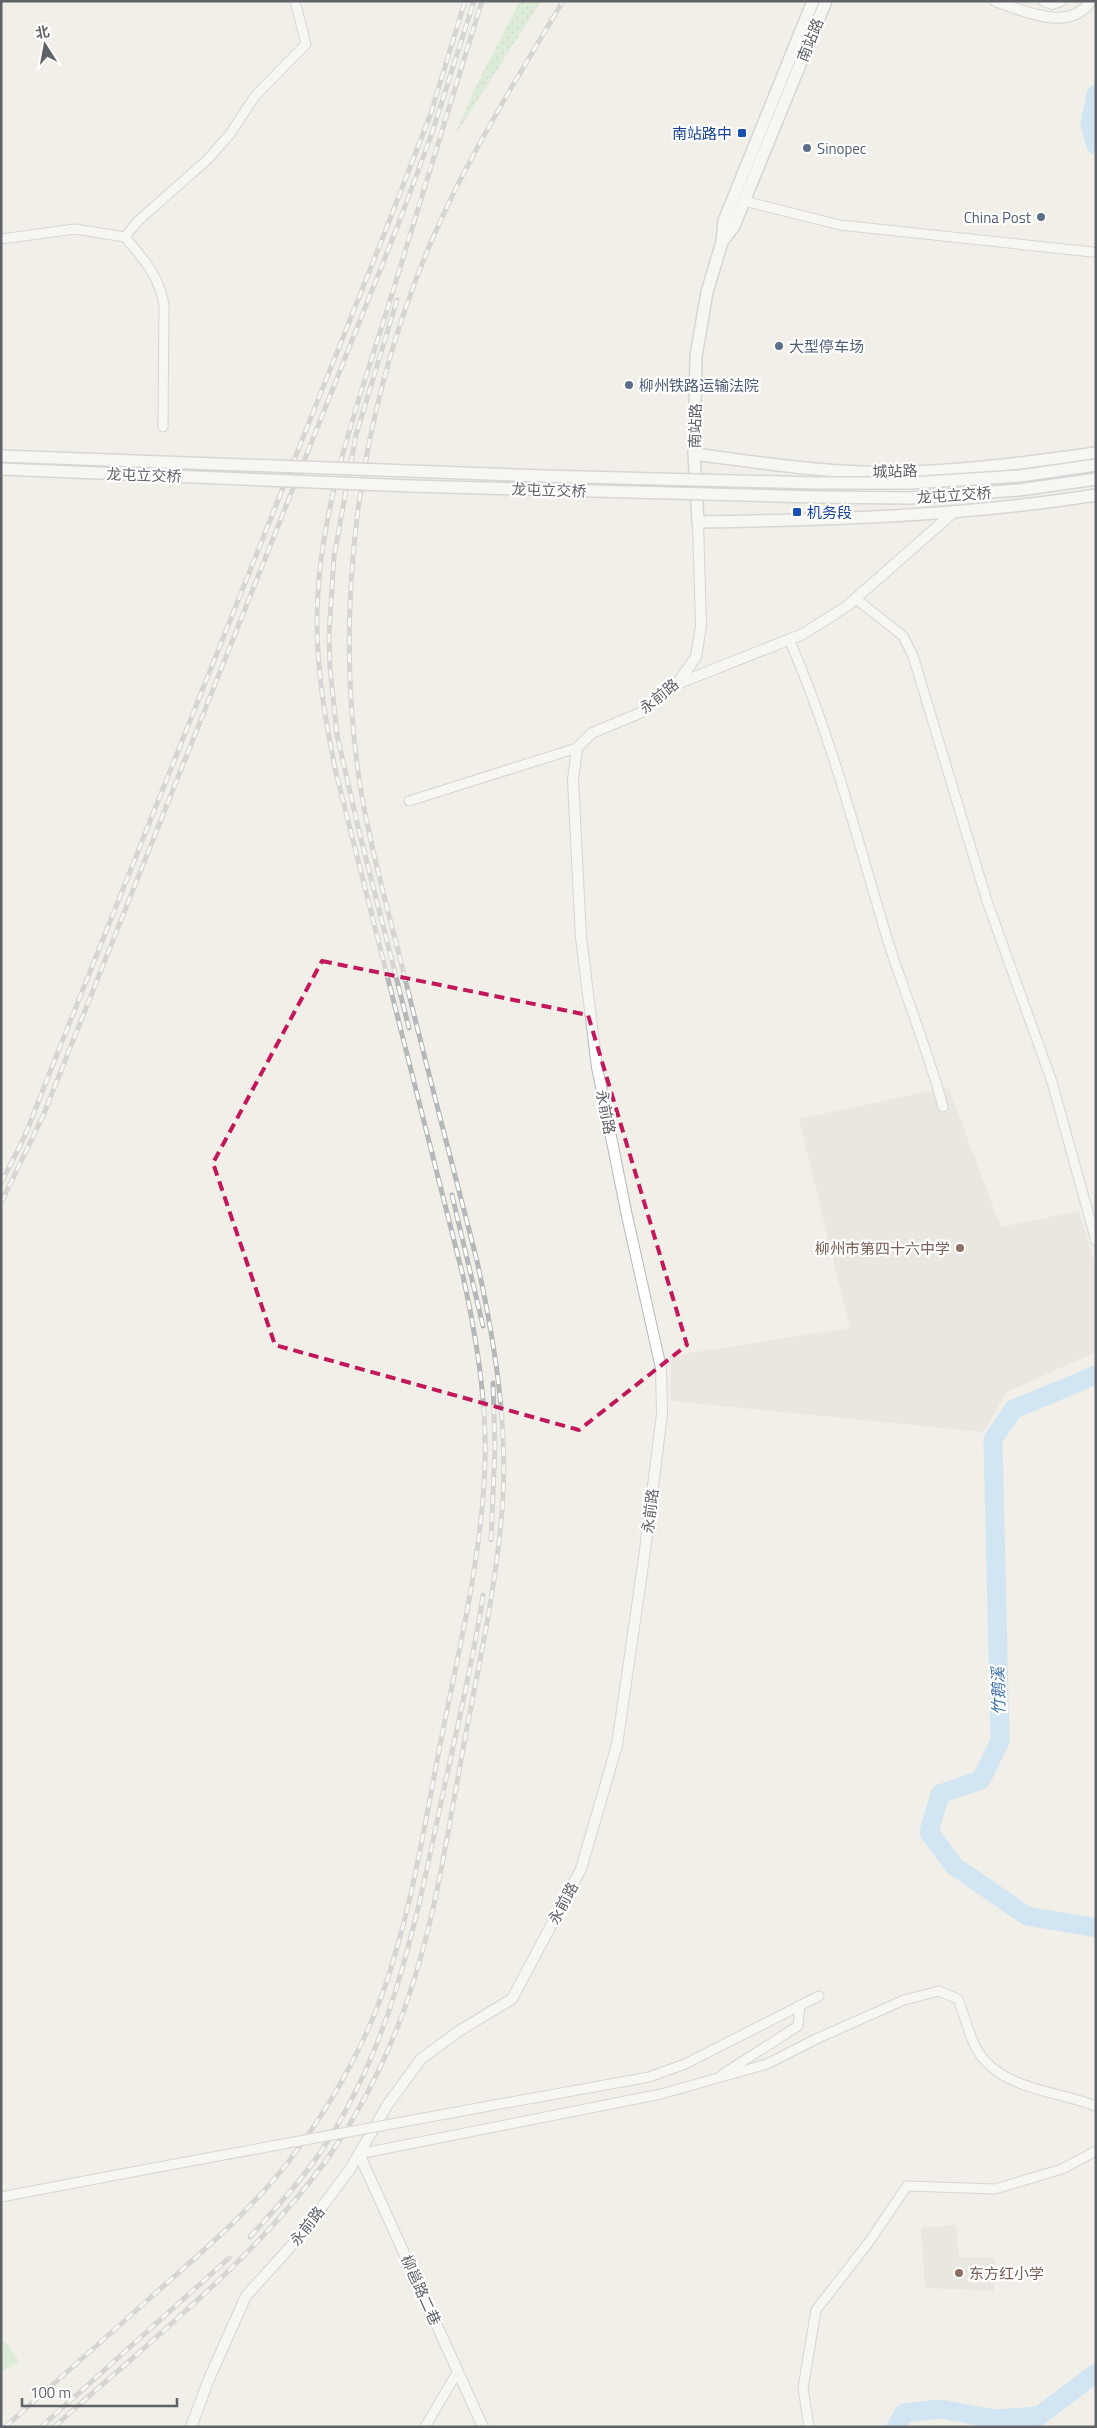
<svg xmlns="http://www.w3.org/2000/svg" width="1097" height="2428" font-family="'Titillium Web','Noto Sans SC',sans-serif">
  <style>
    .education { fill: #e1ded6 }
    .park { fill: url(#park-dots) }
    .pitch { fill: #c5e8c5 }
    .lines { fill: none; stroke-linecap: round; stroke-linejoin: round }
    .river { stroke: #aadaff; stroke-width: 19 }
    .minor-casing { stroke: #b5b8bc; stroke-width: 11 }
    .tertiary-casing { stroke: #b5b8bc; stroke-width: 12 }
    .secondary-casing { stroke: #b6babf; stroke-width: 14 }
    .minor { stroke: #fff; stroke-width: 9 }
    .tertiary { stroke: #fff; stroke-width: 10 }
    .secondary { stroke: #fff; stroke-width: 11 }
    .rail-casing { stroke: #b6b7b8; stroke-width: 5 }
    .rail { stroke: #fff; stroke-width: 3; stroke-dasharray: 9; stroke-linecap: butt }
    .minor-bridge-casing { stroke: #b5b8bc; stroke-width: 11; stroke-linecap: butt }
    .secondary-bridge-casing { stroke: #b6babf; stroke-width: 14; stroke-linecap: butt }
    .minor-bridge { stroke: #fff; stroke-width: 9 }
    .secondary-bridge { stroke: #fff; stroke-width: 11 }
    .marked { fill: none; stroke: #c2185b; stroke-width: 4; stroke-dasharray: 10 6; stroke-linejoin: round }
    .transit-dot { fill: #1a4fb4; stroke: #fff; stroke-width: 2 }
    .service-dot { fill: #5c6f8a; stroke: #fff; stroke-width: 2 }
    .education-dot { fill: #8d6e63; stroke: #fff; stroke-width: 2 }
    .labels { text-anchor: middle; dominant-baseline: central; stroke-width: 4.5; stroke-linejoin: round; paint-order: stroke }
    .street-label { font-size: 15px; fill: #5f6368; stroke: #fff }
    .transit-label { font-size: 15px; fill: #164399; stroke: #fff; text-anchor: end }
    .service-label { font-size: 15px; fill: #4e5e75; stroke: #fff; text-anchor: start }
    .education-label { font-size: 15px; fill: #785e54; stroke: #fff; text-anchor: end }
    .water-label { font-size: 16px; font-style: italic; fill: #4174aa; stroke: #fff }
  </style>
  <defs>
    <pattern id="park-dots" width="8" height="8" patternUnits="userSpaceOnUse" patternTransform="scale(1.25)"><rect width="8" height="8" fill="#c5e8c5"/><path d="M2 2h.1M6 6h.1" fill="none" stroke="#a3c0a4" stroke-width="1.8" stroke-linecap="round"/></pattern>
  </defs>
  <rect width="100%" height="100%" fill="#f1efe8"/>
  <!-- education -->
  <path class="education" d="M948 1087 1001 1227 1079 1211 1096 1268V1352L1007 1392 983 1432 671 1401 670 1356 850 1328 799 1119Z
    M956 2225 959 2257 995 2258 994 2291 925 2288 921 2228Z"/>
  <!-- park -->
  <path class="park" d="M520 1H541L454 137 476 86Z"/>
  <!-- pitch -->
  <path class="pitch" d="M5 2341 19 2361 1 2373V2344Z"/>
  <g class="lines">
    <!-- river -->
    <path class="river" d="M1096 94 1090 125 1096 145
      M1096 1375 1014 1409 993 1439 1000 1741 981 1780 940 1794 929 1832 954 1866 1027 1916 1096 1928
      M896 2427 904 2413 940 2409 996 2419 1039 2416 1096 2373"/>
    <defs>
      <path id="minor" d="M744 201 840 225 1092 252
        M125 237C144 260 158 274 164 304L163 427
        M1 239 75 229 125 237 138 221 207 160 230 134 255 96 306 44 295 1
        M856 599 903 636 913 656 987 901 1052 1082 1096 1241
        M789 639C831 735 857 838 887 938 905 995 928 1050 943 1107
        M409 801 577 748
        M723 2074 798 2026 800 2005
        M489 2106 649 2077 685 2064 819 1996
        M359 2154 661 2094 767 2064 816 2039 904 2000 939 1991 958 1999C964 2014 968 2031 975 2046 997 2090 1055 2090 1096 2106
        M1 2197 148 2169
        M425 2427 458 2371
        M809 2427 803 2388 816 2310 869 2242 907 2186 995 2189 1062 2169 1096 2151"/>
      <path id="tertiary" d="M995 1C1024 11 1069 33 1091 1
        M1044 1 1052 4 1061 1
        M677 684 803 634 847 606 955 511
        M359 2154 483 2427
        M191 2427 209 2379 246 2296 301 2235 350 2169 388 2104 421 2059 459 2031 512 1999 581 1869 617 1745 644 1558 662 1414 661 1368 627 1216 597 1067 581 937 573 780 577 748 592 733 640 713 676 685 696 657 701 626 698 522"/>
      <path id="secondary" d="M813 1 724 221 722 242 707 292 696 356 694 454 698 522C830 520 965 516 1096 495
        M722 242 734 226 826 1
        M694 454C749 461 805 470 861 472 940 474 1018 464 1096 453"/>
    </defs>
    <!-- minor casing -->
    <use href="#minor" class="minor-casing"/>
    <!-- tertiary casing -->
    <use href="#tertiary" class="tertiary-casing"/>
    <!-- secondary casing -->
    <use href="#secondary" class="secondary-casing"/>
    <!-- minor -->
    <use href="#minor" class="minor"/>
    <!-- tertiary -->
    <use href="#tertiary" class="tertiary"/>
    <!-- secondary -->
    <use href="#secondary" class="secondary"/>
    <defs>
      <path id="rail" d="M397 300 356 435 334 557 329 635 330 668 337 735 359 831 409 1028
        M1 1183 24 1138 50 1072 385 232 431 113 465 1
        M452 1195 483 1326
        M1 1203 43 1116 398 225 432 133 474 1
        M491 1540 495 1448 493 1383
        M250 2237C275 2209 301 2181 322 2150 393 2043 416 1921 442 1798 456 1731 473 1663 483 1595
        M5 2427C56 2382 107 2336 158 2291 204 2250 251 2210 289 2161 327 2111 360 2054 382 1995 411 1914 424 1828 440 1745 457 1659 478 1573 484 1485 489 1414 478 1345 463 1276L336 773C326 723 317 674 317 622 317 515 356 409 388 307 419 205 450 103 482 1
        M41 2427 229 2258
        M54 2427C147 2344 264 2252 334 2149 368 2098 395 2041 413 1983 438 1905 449 1823 464 1744 479 1663 498 1580 503 1497 507 1417 494 1339 477 1261 452 1163 426 1065 402 966 387 906 370 846 360 785 332 600 360 404 435 233 470 153 518 77 563 1"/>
    </defs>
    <!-- rail casing -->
    <use href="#rail" class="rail-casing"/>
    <!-- rail -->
    <use href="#rail" class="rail"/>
    <defs>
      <path id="minor-bridge" d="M148 2169 489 2106"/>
      <path id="secondary-bridge" d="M1 456 543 476 816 483H911L1020 476 1096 465
        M1 469 410 486 816 497 910 498 1019 490 1096 479"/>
    </defs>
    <!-- minor-bridge casing -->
    <use href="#minor-bridge" class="minor-bridge-casing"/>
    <!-- secondary-bridge casing -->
    <use href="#secondary-bridge" class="secondary-bridge-casing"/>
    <!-- minor-bridge -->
    <use href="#minor-bridge" class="minor-bridge"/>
    <!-- secondary-bridge -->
    <use href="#secondary-bridge" class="secondary-bridge"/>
  </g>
  <!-- marked area -->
  <path d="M0 0H1097V2428H0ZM322 961 588 1015 687 1345 579 1430 275 1345 213 1163Z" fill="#f1efe8" fill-opacity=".55" fill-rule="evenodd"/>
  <path class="marked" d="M322 961 588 1015 687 1345 579 1430 275 1345 213 1163Z"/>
  <!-- markers -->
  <g class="transit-dot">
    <rect x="737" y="128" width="10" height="10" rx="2.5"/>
    <rect x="792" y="507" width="10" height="10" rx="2.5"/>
  </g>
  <g class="service-dot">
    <circle cx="807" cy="148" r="5"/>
    <circle cx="1041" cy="217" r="5"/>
    <circle cx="779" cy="346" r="5"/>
    <circle cx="629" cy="385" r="5"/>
  </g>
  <g class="education-dot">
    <circle cx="960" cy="1248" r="5"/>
    <circle cx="959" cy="2273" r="5"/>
  </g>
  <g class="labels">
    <!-- street labels -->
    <g class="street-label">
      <text transform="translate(810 40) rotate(-68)">南站路</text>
      <text transform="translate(695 426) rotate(-89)">南站路</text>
      <text transform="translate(895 471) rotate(-1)">城站路</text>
      <text transform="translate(144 475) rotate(2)">龙屯立交桥</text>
      <text transform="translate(549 490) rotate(2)">龙屯立交桥</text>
      <text transform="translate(954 495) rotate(-4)">龙屯立交桥</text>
      <text transform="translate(659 696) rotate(-39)">永前路</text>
      <text transform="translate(606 1112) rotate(79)">永前路</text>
      <text transform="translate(650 1511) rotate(-83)">永前路</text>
      <text transform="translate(563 1903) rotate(-62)">永前路</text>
      <text transform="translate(307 2226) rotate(-52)">永前路</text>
      <text transform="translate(421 2290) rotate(66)">柳邕路二巷</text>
    </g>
    <!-- transit labels -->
    <g class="transit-label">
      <text x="732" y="133">南站路中</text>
      <text x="807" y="512" text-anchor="start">机务段</text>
    </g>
    <!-- service labels -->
    <g class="service-label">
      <text x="817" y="148">Sinopec</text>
      <text x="1031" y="217" text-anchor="end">China Post</text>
      <text x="789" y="346">大型停车场</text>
      <text x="639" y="385">柳州铁路运输法院</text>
    </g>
    <!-- education labels -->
    <g class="education-label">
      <text x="950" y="1248">柳州市第四十六中学</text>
      <text x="969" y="2273" text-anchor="start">东方红小学</text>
    </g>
    <!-- water labels -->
    <g class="water-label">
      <text transform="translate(998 1691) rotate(-91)">竹鹅溪</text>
    </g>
  </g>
  <!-- border -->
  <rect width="1097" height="2428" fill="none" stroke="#5f6368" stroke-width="5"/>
  <!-- north arrow -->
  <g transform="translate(45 45) rotate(349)" stroke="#ffffff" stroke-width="4" paint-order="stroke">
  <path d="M0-4L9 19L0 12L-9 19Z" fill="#5f6368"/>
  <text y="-8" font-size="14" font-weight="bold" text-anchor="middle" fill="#5f6368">北</text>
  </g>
  <!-- scale -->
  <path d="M22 2398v8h155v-8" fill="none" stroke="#5f6368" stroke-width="2.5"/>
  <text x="30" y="2398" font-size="15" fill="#5f6368" stroke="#ffffff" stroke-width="4" paint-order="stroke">100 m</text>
</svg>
